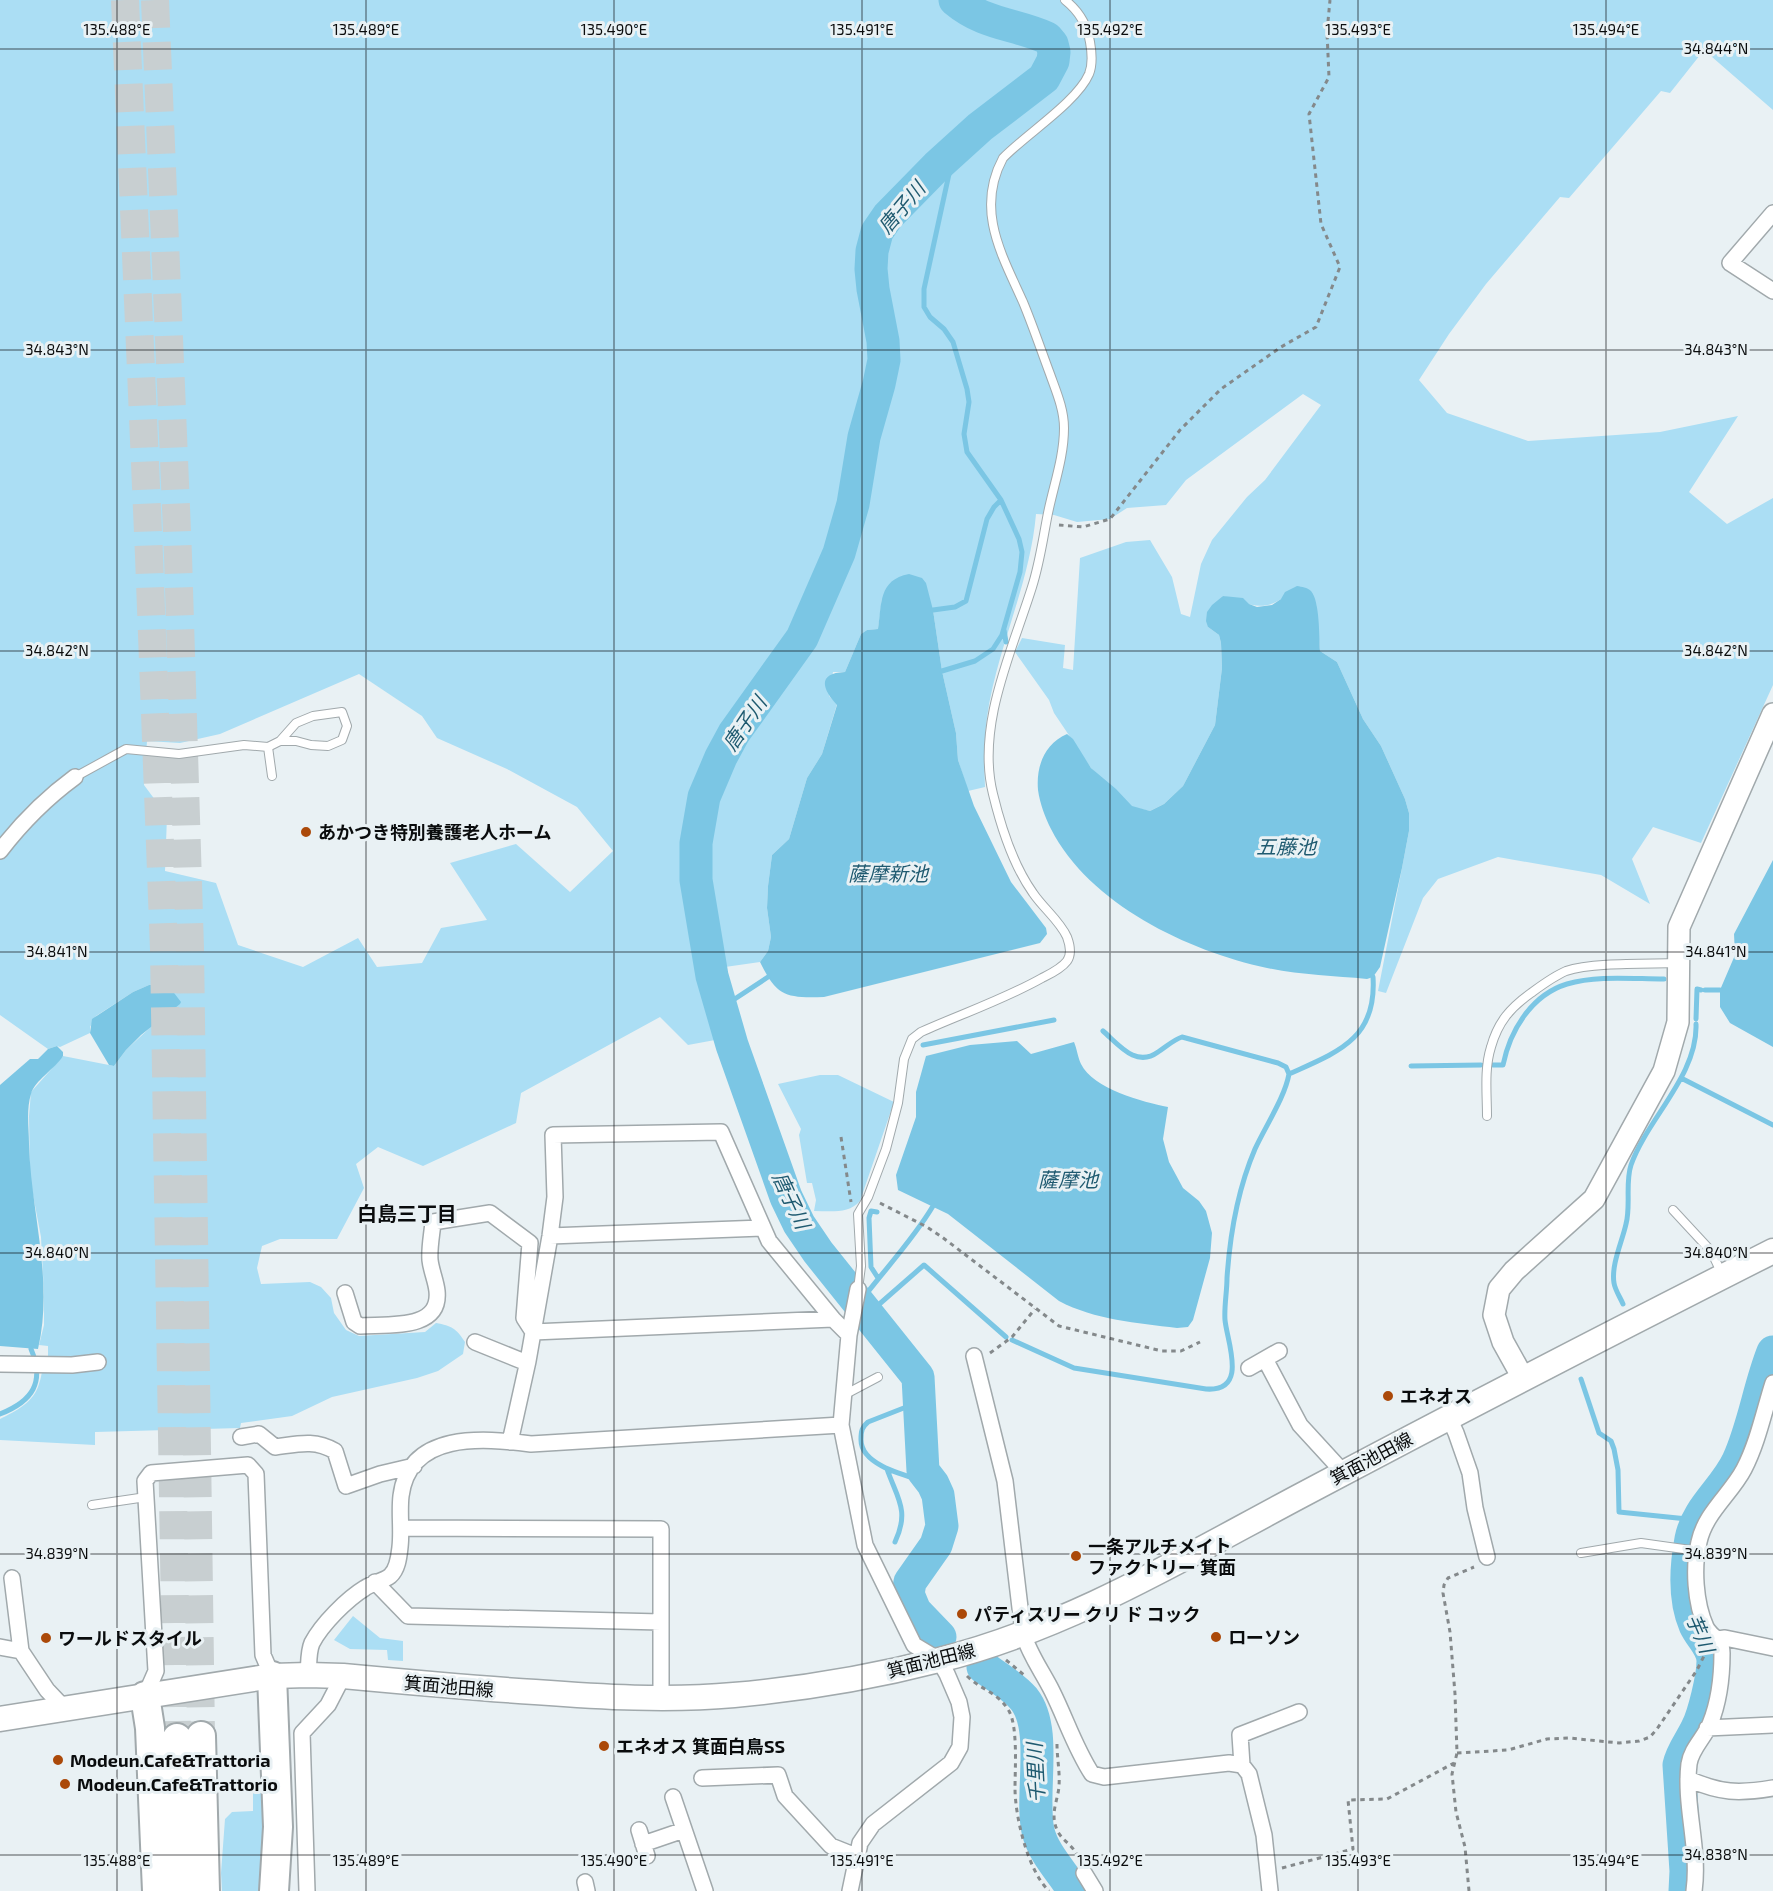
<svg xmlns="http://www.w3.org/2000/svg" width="1773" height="1891" font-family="'Exo 2','Noto Sans JP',sans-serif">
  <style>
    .green { fill: #abdef4; fill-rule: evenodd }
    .water { fill: #7bc6e4 }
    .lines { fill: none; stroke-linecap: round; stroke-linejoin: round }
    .stream { stroke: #7bc6e4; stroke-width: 5 }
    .river { stroke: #7bc6e4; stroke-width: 33 }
    .highway-tunnel { stroke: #c8cfd1; stroke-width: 28; stroke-dasharray: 28 14; stroke-linecap: butt }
    .lane-casing { stroke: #a1a9ac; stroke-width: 10 }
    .street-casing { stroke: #a1a9ac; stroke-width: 18 }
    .secondary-casing { stroke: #a1a9ac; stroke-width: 24 }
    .primary-casing { stroke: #a1a9ac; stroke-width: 27 }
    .highway-casing { stroke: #a1a9ac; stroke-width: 32 }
    .path { stroke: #84898b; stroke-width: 3; stroke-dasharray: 4.5 4.5; stroke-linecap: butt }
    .lane { stroke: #fff; stroke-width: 8 }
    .street { stroke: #fff; stroke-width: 15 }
    .secondary { stroke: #fff; stroke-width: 21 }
    .primary { stroke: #fff; stroke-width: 24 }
    .highway { stroke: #fff; stroke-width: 28 }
    .ticks { fill: none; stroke: #0a0c0d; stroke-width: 1.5; stroke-opacity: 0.45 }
    .poi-dot { fill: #ab4909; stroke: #e9f1f4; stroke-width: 2 }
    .labels { text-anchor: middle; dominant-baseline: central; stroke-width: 6; stroke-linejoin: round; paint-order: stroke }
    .poi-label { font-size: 18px; font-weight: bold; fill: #0a0c0d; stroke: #e9f1f4; text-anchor: start }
    .street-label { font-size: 18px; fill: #0a0c0d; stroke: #e9f1f4 }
    .water-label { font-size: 20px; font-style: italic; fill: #1f5a70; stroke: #e9f1f4 }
    .neighbourhood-label { font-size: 20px; font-weight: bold; fill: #0a0c0d; stroke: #e9f1f4 }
    .ticks-label { font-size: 15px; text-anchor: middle; fill: #0a0c0d; stroke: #e9f1f4; stroke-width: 6; stroke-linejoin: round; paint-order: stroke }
  </style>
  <rect width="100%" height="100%" fill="#e9f1f4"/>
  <!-- green -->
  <path class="green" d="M0 0H1773V110L1704 50 1670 93 1661 91 1569 198 1560 197 1486 284 1449 334 1419 380 1447 413 1528 441 1660 432 1738 416 1689 492 1727 524 1773 498V685L1701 843 1653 827 1632 859 1650 904 1601 875 1498 857 1438 879 1423 898 1386 993 1378 991 1402 868 1409 831V813L1405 799 1381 746 1363 719 1337 662 1320 651 1316 603 1281 599C1260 613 1245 602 1223 596L1208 627 1219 635 1221 643 1222 668 1215 725 1183 786 1164 804 1150 811 1132 807 1091 768 1054 713 1049 700 1015 652 1022 638 1065 645 1063 668 1073 670 1080 558 1126 542 1150 540 1172 577 1181 614 1190 617 1201 564 1212 540 1247 497 1265 480 1321 405 1303 394 1186 480 1166 505 1127 508 1110 519 1077 522 1054 515 1036 514C1030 584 997 648 987 717 984 740 984 763 985 787L968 791 958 760 956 733 942 671 933 610 882 599 878 629 867 630 861 634 845 672H833L829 696 837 704 822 754 807 778 789 839 772 855 768 886 767 908 771 937 768 951 760 962 725 967 735 1027 715 1040 688 1045 660 1017 521 1093 516 1123 423 1166 378 1147 356 1164 364 1188 337 1239H280L262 1246 257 1268 261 1284 310 1282 321 1287 331 1298 334 1313 346 1330 359 1336 425 1332 436 1323C452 1326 456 1328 465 1342L463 1354 438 1371 417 1378 332 1397 292 1416 241 1423 240 1428 95 1432V1445L0 1440V1419C16 1411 34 1402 39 1384 43 1373 40 1371 48 1362V1346L39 1345 44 1325V1293L41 1237 30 1179 29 1116 31 1092 63 1056 114 1066 126 1050 154 1024 156 984 149 985 133 992 96 1016 90 1027V1033L60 1047 57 1046 48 1049 0 1015ZM359 674 422 716 437 738 507 769 577 807 613 851 570 892 516 844 450 863 487 920 441 928 422 963 377 967 358 938 303 967 238 945 216 883 165 871 167 816 144 785 147 741 180 743 220 734Z
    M820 1075H838L894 1102 860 1201C849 1214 831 1211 814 1211L816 1200 812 1183H807L799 1135 801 1129 778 1084Z
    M353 1616 380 1638 403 1641V1661L388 1660 387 1650 350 1649 334 1640Z
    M253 1780H265L269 1891H222L221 1873 225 1819 232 1812 253 1811Z"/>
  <!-- water -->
  <path class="water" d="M909 574 922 578 926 583 933 610 942 671 956 733 958 760 974 806 1011 882 1046 928 1047 934 1040 943 824 997C786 998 777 997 760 962L768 951 771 937 767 908 768 886 772 855 789 839 807 778 822 754 837 705C822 689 817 673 845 672L861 634 867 630 878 629C882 604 878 580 909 574Z
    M1297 586C1302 587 1307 587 1311 591 1320 601 1319 637 1320 651L1337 662 1363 719 1381 746 1405 799 1409 813V831L1402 868 1380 967 1373 977 1367 979C1334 976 1300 975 1267 968 1188 951 1089 904 1051 829 1045 817 1040 804 1038 790 1036 767 1044 744 1067 734L1073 739 1091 768 1116 789 1132 806 1150 811 1164 804 1183 786 1215 725 1222 668 1221 643 1219 635 1208 627 1206 621 1207 612 1212 605 1223 596 1243 598 1249 604 1257 607 1272 605 1281 599 1285 592Z
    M1773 860V1047L1730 1023 1720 1007V990L1735 955 1734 934Z
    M160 984 171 989 181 1002 180 1004 141 1035 126 1050 114 1066 109 1065 90 1033 92 1019 133 992 149 985Z
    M1017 1041 1031 1054 1074 1042C1077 1049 1078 1058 1081 1064 1093 1089 1143 1102 1168 1107L1163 1139 1169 1162 1183 1188 1199 1201 1206 1211 1212 1233 1210 1258 1193 1320 1188 1327 1177 1328C1137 1323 1095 1320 1059 1301L948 1214 898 1190 896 1175 916 1117V1092L926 1056 970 1045Z
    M57 1046 63 1052V1056C56 1068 34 1081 31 1094 26 1110 29 1128 29 1144 31 1214 54 1280 38 1349L0 1346V1085L30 1059H38L48 1049Z"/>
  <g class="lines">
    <!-- stream -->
    <path class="stream" d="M933 610 955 607 966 601 987 519 994 507 1001 500
      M1004 630 1006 642
      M942 671 975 661 993 649 1002 635 1020 572 1022 552 1019 539 1001 500 967 452 964 434 969 402 967 389 953 342 944 329 930 317 924 307V289L954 151
      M1705 990H1720
      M721 1008 768 977
      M1696 1019 1697 989 1701 990
      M923 1045 1054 1020
      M1493 1065H1503C1510 1031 1531 995 1567 984 1597 975 1633 979 1664 979
      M1411 1066 1481 1065
      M1289 1074C1338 1052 1377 1039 1373 977
      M1681 1078 1773 1125
      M877 1212 871 1211 869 1218 871 1267 878 1278
      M860 1302C884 1270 913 1240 933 1206
      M1623 1304C1620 1297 1615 1290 1614 1283 1611 1265 1622 1242 1626 1224 1631 1206 1625 1183 1631 1165 1647 1119 1698 1075 1696 1024
      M868 1314 924 1265 1006 1337
      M1012 1340 1074 1368 1206 1389C1249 1392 1227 1342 1225 1320 1224 1306 1227 1292 1227 1278 1230 1233 1237 1191 1255 1149 1265 1127 1285 1097 1289 1074L1286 1067 1278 1063 1182 1037C1173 1040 1166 1047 1158 1052 1136 1068 1119 1045 1103 1031
      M1581 1379 1599 1433 1611 1441 1614 1449 1618 1470 1619 1512 1697 1520
      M919 1402 868 1422C862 1427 861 1431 861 1439 860 1467 912 1477 933 1484
      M0 1414C33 1401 45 1382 31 1349
      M887 1469C897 1498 910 1510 895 1542"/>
    <!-- river -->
    <path class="river" d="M940 1637 915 1611 908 1594 910 1582 936 1545 942 1526 938 1495 933 1484 923 1471 918 1377 818 1252 799 1224 786 1197 732 1045 712 976 696 880V843L704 797 721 757 734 733 802 638 839 553 853 504 864 437 879 384 884 360 883 341 873 289 871 269 872 251 877 232 888 216 937 166 980 127 1044 78 1053 61 1054 52 1052 44 1047 38C1013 23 985 25 955 0
      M983 1667C997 1677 1013 1686 1024 1699 1048 1729 1030 1794 1038 1831 1043 1853 1062 1872 1074 1891
      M1685 1891 1686 1871 1679 1765C1682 1751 1691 1741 1697 1728 1704 1714 1713 1677 1713 1661 1713 1647 1701 1638 1695 1625 1684 1600 1686 1566 1691 1539 1697 1508 1725 1489 1738 1461 1754 1426 1759 1387 1773 1352"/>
    <!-- highway-tunnel -->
    <path class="highway-tunnel" d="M125 0 149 556 164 950 177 1738
      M155 0 178 556 190 949 201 1736"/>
    <defs>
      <path id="lane" d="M268 747 272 776
        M75 777 126 749 179 754 244 745 268 747 280 741H296L311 745 328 746 342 740 347 726 342 712 313 716 296 723 280 741
        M1487 1116C1487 1094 1484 1069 1491 1047 1498 1022 1510 1008 1531 993 1542 985 1554 976 1566 971 1592 962 1648 964 1677 963
        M1673 1210 1711 1251 1721 1272
        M858 1289 861 1266 858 1214 868 1197 886 1149 898 1103 904 1059 912 1039 921 1032C961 1014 1003 1000 1042 978 1050 974 1061 969 1067 961 1072 954 1070 945 1067 937 1060 921 1043 908 1033 893 1013 865 1001 827 993 794 976 726 1012 651 1032 587 1040 562 1043 538 1048 513 1054 484 1064 457 1064 428 1064 409 1056 391 1050 374 1041 350 1033 326 1023 302 1002 255 975 210 1003 158 1025 135 1077 102 1089 74 1093 64 1092 53 1090 42 1087 24 1079 11 1065 0
        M844 1395 878 1377
        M92 1505 146 1497
        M1581 1553 1641 1543 1698 1551"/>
      <path id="street" d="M1773 213 1730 263 1773 291
        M0 851C23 821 45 799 75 777
        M550 1236 762 1228
        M345 1293 354 1322 360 1326C387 1324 441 1331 437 1291 436 1281 431 1270 430 1260 429 1248 432 1234 433 1222L490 1213 530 1243 524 1318 533 1332 833 1319
        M849 1335 858 1289
        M475 1342 527 1363
        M974 1356 1005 1481 1023 1633C1029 1654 1042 1671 1052 1691 1066 1719 1075 1748 1092 1774L1104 1777 1229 1763 1242 1765
        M1265 1359 1300 1425 1344 1473
        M0 1364 72 1365 98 1362
        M1249 1368 1279 1351
        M1449 1418 1456 1433 1470 1473 1475 1508 1487 1557
        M241 1437 259 1434 275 1447C298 1444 314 1439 335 1451L346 1486 380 1474 414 1466
        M510 1442 528 1361 550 1236 555 1197 553 1135 721 1132 769 1241 833 1319 849 1335 841 1425 865 1545 914 1645 939 1660 947 1674 959 1702 962 1717 960 1747 951 1763 873 1824 860 1843 850 1891
        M402 1528 661 1529V1698
        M12 1578 21 1651 47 1690 65 1709
        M375 1582 408 1616 661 1622
        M1718 1639 1725 1638 1773 1648
        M0 1647 21 1651
        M308 1675C309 1665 308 1652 312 1643 322 1624 347 1599 365 1588 372 1583 384 1581 390 1576 398 1569 399 1556 400 1547 402 1530 399 1513 401 1496 409 1431 483 1438 531 1444L841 1425
        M145 1696 156 1671 145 1481 151 1473 248 1465 256 1474 263 1655 272 1676
        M1707 1728 1773 1725
        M702 1778 778 1775 785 1796 831 1846 856 1856
        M1688 1779C1721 1793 1738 1794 1773 1788
        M673 1797 705 1891
        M639 1830 647 1856
        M643 1844 684 1830
        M1084 1873 1095 1891
        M585 1882 587 1891
        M307 1891 302 1733 328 1705 343 1676
        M1270 1891 1264 1835 1249 1774 1242 1765 1240 1735 1299 1712
        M1694 1891C1700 1849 1684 1806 1689 1764 1691 1749 1704 1738 1710 1724 1719 1702 1722 1676 1722 1653 1722 1639 1711 1637 1706 1627 1695 1603 1693 1567 1699 1542 1705 1513 1731 1494 1744 1469 1758 1442 1764 1411 1773 1383"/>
      <path id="secondary" d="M1523 1378 1503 1342 1494 1315 1499 1289 1514 1271 1594 1199 1664 1071 1678 1022 1679 927 1773 714"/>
      <path id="primary" d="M0 1719 272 1676 308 1675 343 1676C407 1682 471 1688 535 1692 601 1697 668 1701 734 1695 802 1689 873 1677 939 1660 1068 1628 1185 1557 1302 1495 1458 1412 1615 1331 1773 1251"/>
      <path id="highway" d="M272 1676 278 1827 274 1891
        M145 1696 150 1728 157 1891
        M201 1736 205 1891
        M177 1738 181 1891"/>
    </defs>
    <!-- lane casing -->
    <use href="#lane" class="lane-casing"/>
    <!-- street casing -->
    <use href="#street" class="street-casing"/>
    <!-- secondary casing -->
    <use href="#secondary" class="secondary-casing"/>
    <!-- primary casing -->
    <use href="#primary" class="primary-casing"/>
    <!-- highway casing -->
    <use href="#highway" class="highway-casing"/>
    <!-- path -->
    <path class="path" d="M1059 525 1083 527 1110 519 1180 430 1221 389 1281 347 1316 327 1340 267 1321 224 1309 114 1329 77 1327 32 1330 0
      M841 1137 851 1202
      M880 1203 927 1227 942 1237 1059 1326 1162 1351H1181L1200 1342
      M990 1353 1012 1337 1035 1309
      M1006 1660 1024 1675
      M967 1676C981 1690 998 1692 1009 1711 1018 1727 1015 1769 1015 1788 1015 1817 1028 1871 1049 1891
      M1057 1744C1057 1758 1060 1772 1059 1786 1058 1801 1049 1814 1058 1832 1064 1842 1073 1845 1078 1857
      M1457 1753 1508 1750 1547 1739 1569 1738 1619 1743 1639 1741 1650 1737 1657 1729 1697 1670 1705 1654
      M1282 1868 1353 1849 1348 1800 1387 1799 1454 1763
      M1469 1891 1465 1847 1456 1812 1452 1774 1457 1753 1455 1694 1450 1632 1443 1593 1444 1585 1448 1578 1474 1567"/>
    <!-- lane -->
    <use href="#lane" class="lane"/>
    <!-- street -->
    <use href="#street" class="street"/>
    <!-- secondary -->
    <use href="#secondary" class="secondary"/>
    <!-- primary -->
    <use href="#primary" class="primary"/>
    <!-- highway -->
    <use href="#highway" class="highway"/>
  </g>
  <!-- ticks -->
  <path class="ticks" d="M117 0V1891M366 0V1891M614 0V1891M862 0V1891M1110 0V1891M1358 0V1891M1606 0V1891M0 49H1773M0 350H1773M0 651H1773M0 952H1773M0 1253H1773M0 1554H1773M0 1855H1773"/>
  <!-- markers -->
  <g class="poi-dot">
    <circle cx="306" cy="832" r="6"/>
    <circle cx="1388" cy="1396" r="6"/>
    <circle cx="1076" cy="1556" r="6"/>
    <circle cx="962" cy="1614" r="6"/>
    <circle cx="1216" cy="1637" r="6"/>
    <circle cx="46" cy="1638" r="6"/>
    <circle cx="604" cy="1746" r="6"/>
    <circle cx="58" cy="1760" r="6"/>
    <circle cx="65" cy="1784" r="6"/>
  </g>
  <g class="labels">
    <!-- poi labels -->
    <g class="poi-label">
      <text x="318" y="832">あかつき特別養護老人ホーム</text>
      <text x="1400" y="1396">エネオス</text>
      <text x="1088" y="1546">一条アルチメイト<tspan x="1088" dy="21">ファクトリー 箕面</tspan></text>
      <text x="974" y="1614">パティスリー クリ ド コック</text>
      <text x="1228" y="1637">ローソン</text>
      <text x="58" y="1638">ワールドスタイル</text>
      <text x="616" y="1746">エネオス 箕面白鳥SS</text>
      <text x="70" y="1760">Modeun.Cafe&amp;Trattoria</text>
      <text x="77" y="1784">Modeun.Cafe&amp;Trattorio</text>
    </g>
    <!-- street labels -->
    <g class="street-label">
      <text transform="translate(1371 1458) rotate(-28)">箕面池田線</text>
      <text transform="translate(931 1660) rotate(-14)">箕面池田線</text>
      <text transform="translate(449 1686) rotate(5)">箕面池田線</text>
    </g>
    <!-- water labels -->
    <g class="water-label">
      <text transform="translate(901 207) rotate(-50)">唐子川</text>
      <text transform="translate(744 723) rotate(-56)">唐子川</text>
      <text x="1286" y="846">五藤池</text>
      <text x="888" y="873">薩摩新池</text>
      <text x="1068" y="1179">薩摩池</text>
      <text transform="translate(792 1200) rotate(65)">唐子川</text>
      <text transform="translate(1701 1633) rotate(67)">芋川</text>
      <text transform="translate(1035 1773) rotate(-93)">千里川</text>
    </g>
    <!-- neighbourhood labels -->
    <g class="neighbourhood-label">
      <text x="407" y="1213">白島三丁目</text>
    </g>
  </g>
  <g class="ticks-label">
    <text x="117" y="35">135.488°E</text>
    <text x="366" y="35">135.489°E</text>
    <text x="614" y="35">135.490°E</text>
    <text x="862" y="35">135.491°E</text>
    <text x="1110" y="35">135.492°E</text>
    <text x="1358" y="35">135.493°E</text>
    <text x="1606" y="35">135.494°E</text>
    <text x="1716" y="54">34.844°N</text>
    <text x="57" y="355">34.843°N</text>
    <text x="1716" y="355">34.843°N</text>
    <text x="57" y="656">34.842°N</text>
    <text x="1716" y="656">34.842°N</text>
    <text x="57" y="957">34.841°N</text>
    <text x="1716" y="957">34.841°N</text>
    <text x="57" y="1258">34.840°N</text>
    <text x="1716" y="1258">34.840°N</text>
    <text x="57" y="1559">34.839°N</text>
    <text x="1716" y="1559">34.839°N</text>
    <text x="1716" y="1860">34.838°N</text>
    <text x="117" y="1866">135.488°E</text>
    <text x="366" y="1866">135.489°E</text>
    <text x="614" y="1866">135.490°E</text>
    <text x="862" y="1866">135.491°E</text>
    <text x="1110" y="1866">135.492°E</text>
    <text x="1358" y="1866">135.493°E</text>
    <text x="1606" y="1866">135.494°E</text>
  </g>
</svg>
